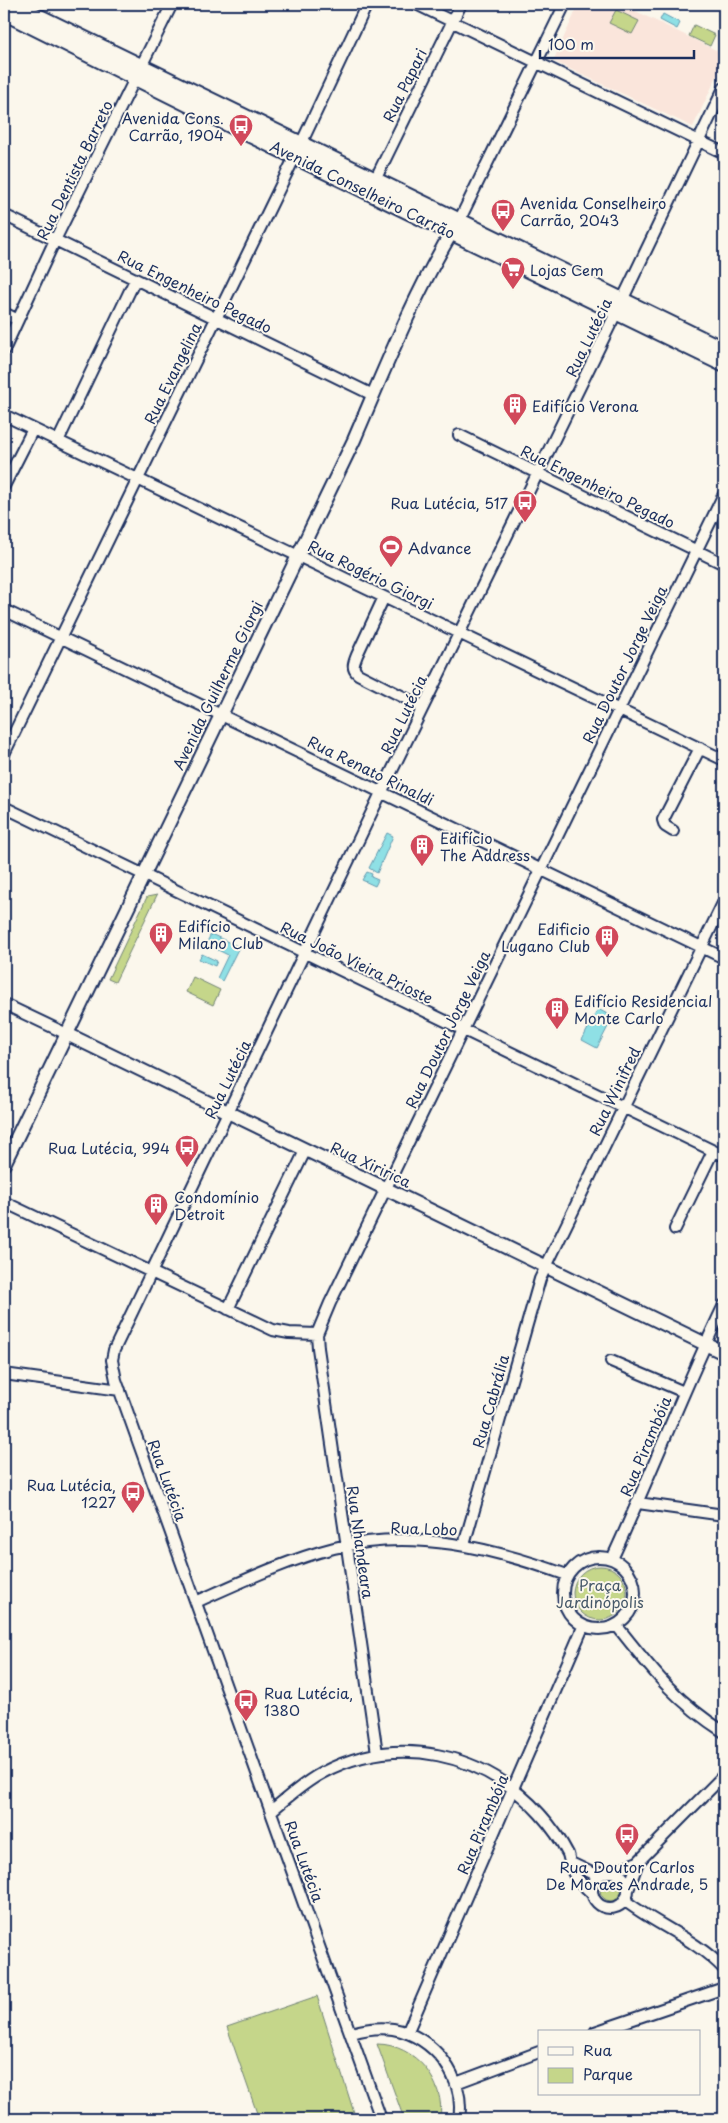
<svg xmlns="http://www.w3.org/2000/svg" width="728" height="2123" font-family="'Playpen Sans',sans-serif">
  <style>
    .built { fill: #fae5db }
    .green { fill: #c5d68a; stroke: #708274 }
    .water { fill: #8fe0e5; stroke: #6199af }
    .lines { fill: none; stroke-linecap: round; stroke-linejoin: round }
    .minor-casing { stroke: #1b2f5e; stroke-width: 14 }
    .tertiary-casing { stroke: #1b2f5e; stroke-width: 16 }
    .secondary-casing { stroke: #1b2f5e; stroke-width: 19 }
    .minor { stroke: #fbf7ec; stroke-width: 10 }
    .tertiary { stroke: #fbf7ec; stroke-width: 12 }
    .secondary { stroke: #fbf7ec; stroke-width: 15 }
    .labels { text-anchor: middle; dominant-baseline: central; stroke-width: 4; stroke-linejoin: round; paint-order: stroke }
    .street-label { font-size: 15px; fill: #1b2f5e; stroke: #fbf7ec }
    .poi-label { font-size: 15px; fill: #1b2f5e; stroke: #fbf7ec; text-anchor: start }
    .park-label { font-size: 15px; fill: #465969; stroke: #fbf7ec }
  </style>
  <rect width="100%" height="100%" fill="#fbf7ec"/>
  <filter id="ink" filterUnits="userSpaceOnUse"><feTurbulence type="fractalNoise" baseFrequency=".02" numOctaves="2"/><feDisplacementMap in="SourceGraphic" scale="10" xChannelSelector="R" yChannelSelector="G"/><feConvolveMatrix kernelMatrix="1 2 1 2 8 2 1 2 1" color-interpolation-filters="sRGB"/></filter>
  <g filter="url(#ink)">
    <!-- built -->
    <path class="built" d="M579 4H621L724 54V61L693 127 553 61Z"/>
    <!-- green -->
    <path class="green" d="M616 10 639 21 632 34 609 23Z
      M694 25 715 35 710 46 689 36Z
      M157 895 115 982 108 979 147 897Z
      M193 977 220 990 213 1005 186 992Z
      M573 1593a27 27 0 1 1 54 0a27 27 0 1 1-54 0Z
      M600 1890a11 11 0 1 1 22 0a11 11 0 1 1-22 0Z
      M317 1996 356 2119H259L227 2027Z
      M377 2044C415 2044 446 2082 440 2119H404Z"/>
    <!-- water -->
    <path class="water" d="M663 14 680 23 677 29 660 20Z
      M387 833 393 836 377 873 369 868Z
      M367 872 372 874 371 877 378 880 375 886 362 880Z
      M211 934 239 947 222 981 217 978 228 955 206 944Z
      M202 954 217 961 215 966 199 959Z
      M598 1009 613 1017 597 1048 582 1040Z"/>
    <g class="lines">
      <defs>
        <path id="minor" d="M416 4 724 153
          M375 180 461 4
          M4 215 373 395
          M459 221 565 4
          M4 313 18 320
          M4 350 55 240 172 4
          M4 415 724 760
          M459 435 724 564
          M58 441 135 280
          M4 486 33 429
          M384 597 357 655C354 663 351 668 358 674L423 707
          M4 610 724 958
          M4 754 301 144 367 4
          M4 807 724 1156
          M673 831 665 826 663 820 700 748
          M4 1004 67 1034
          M4 1202 273 1330 289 1333 317 1334
          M675 1229 713 1151
          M228 1309 305 1151
          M611 1361 684 1392
          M4 1374 120 1390
          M638 1503 724 1515
          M464 1545 540 1279 724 901
          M563 1593a36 36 0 1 1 72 0a36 36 0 1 1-72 0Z
          M612 1559C651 1475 684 1388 724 1305
          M196 1602C241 1582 287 1560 334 1548 414 1528 492 1548 567 1575
          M617 1626C652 1670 675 1701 724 1732
          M377 1753 318 1348 317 1334 330 1303 724 494
          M271 1811C287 1798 303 1783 322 1773 397 1733 484 1752 540 1814 550 1825 561 1840 568 1854 570 1860 570 1867 573 1872 576 1880 587 1888 593 1895
          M571 1863 592 1873H604
          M612 1872 638 1862 724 1775
          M592 1890a18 18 0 1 1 36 0a18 18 0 1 1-36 0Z
          M628 1890 638 1862
          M624 1900C656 1925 696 1939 724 1969
          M595 2032 724 1988
          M352 2033C365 2029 379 2027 393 2029 434 2036 466 2078 459 2119
          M407 2033 583 1627
          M456 2083 539 2052
          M381 2119 116 1380 112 1360 114 1350 381 793 616 313 724 88"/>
        <path id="tertiary" d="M67 1034 724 1353
          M4 1164 354 440C385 368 415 292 456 225"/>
        <path id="secondary" d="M12 4 724 350
          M4 12 247 133 724 364"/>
      </defs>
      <!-- minor casing -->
      <use href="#minor" class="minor-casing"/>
      <!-- tertiary casing -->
      <use href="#tertiary" class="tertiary-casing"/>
      <!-- secondary casing -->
      <use href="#secondary" class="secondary-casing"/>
      <!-- minor -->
      <use href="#minor" class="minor"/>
      <!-- tertiary -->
      <use href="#tertiary" class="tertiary"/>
      <!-- secondary -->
      <use href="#secondary" class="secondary"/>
    </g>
  </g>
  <!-- icons -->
  <defs>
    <symbol id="bus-pin" viewBox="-11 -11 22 30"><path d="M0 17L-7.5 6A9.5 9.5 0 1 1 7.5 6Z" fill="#d1495b" stroke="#fbf7ec"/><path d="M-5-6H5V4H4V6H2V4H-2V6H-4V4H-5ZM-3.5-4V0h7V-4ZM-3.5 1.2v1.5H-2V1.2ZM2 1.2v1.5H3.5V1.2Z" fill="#fff"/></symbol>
    <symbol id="supermarket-pin" viewBox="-11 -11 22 30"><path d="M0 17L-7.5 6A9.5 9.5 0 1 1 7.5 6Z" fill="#d1495b" stroke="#fbf7ec"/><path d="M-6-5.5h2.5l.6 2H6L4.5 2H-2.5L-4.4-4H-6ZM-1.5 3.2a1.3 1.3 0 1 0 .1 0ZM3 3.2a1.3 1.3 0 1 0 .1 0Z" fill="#fff"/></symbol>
    <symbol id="building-pin" viewBox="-11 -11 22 30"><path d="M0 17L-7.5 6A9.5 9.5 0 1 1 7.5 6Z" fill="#d1495b" stroke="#fbf7ec"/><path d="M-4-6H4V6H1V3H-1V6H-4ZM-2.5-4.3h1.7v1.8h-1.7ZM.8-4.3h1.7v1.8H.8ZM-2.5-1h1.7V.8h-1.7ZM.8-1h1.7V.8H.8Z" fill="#fff"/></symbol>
    <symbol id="stadium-pin" viewBox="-11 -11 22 30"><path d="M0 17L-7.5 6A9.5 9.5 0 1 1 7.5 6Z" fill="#d1495b" stroke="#fbf7ec"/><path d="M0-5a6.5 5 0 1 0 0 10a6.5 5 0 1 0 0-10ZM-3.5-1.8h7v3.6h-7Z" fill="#fff"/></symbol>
  </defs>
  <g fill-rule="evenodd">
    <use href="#bus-pin" x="227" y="112" width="28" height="38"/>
    <use href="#bus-pin" x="489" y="197" width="28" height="38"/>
    <use href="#supermarket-pin" x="499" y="255" width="28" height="38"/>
    <use href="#building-pin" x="501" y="391" width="28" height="38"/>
    <use href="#bus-pin" x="511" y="488" width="28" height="38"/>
    <use href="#stadium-pin" x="377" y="533" width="28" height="38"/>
    <use href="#building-pin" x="408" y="832" width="28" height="38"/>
    <use href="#building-pin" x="147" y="920" width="28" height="38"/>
    <use href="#building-pin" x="593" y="923" width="28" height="38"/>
    <use href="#building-pin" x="543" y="995" width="28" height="38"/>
    <use href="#bus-pin" x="173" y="1133" width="28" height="38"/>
    <use href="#building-pin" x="142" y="1191" width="28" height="38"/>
    <use href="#bus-pin" x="119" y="1479" width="28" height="38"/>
    <use href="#bus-pin" x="232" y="1687" width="28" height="38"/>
    <use href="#bus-pin" x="613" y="1821" width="28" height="38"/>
  </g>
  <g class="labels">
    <!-- street labels -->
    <g class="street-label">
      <text transform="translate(404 85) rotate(-64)">Rua Papari</text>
      <text transform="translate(74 170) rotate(-64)">Rua Dentista Barreto</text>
      <text transform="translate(363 189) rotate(26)">Avenida Conselheiro Carrão</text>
      <text transform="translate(195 291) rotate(26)">Rua Engenheiro Pegado</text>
      <text transform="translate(588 337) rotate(-64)">Rua Lutécia</text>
      <text transform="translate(172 373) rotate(-64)">Rua Evangelina</text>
      <text transform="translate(598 486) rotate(26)">Rua Engenheiro Pegado</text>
      <text transform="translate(371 574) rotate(26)">Rua Rogério Giorgi</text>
      <text transform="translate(624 664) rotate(-64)">Rua Doutor Jorge Veiga</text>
      <text transform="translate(217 685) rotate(-64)">Avenida Guilherme Giorgi</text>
      <text transform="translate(403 714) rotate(-64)">Rua Lutécia</text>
      <text transform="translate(371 770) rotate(26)">Rua Renato Rinaldi</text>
      <text transform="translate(357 962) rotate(26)">Rua João Vieira Prioste</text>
      <text transform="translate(447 1029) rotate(-64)">Rua Doutor Jorge Veiga</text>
      <text transform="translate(227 1079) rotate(-64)">Rua Lutécia</text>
      <text transform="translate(614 1091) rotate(-64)">Rua Winifred</text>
      <text transform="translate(371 1164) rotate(25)">Rua Xiririca</text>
      <text transform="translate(490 1401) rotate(-74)">Rua Cabrália</text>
      <text transform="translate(645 1446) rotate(-67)">Rua Pirambóia</text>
      <text transform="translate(168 1480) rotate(70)">Rua Lutécia</text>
      <text transform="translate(424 1528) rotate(2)">Rua Lobo</text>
      <text transform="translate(361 1542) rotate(82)">Rua Nhandeara</text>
      <text transform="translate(482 1824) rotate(-67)">Rua Pirambóia</text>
      <text transform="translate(305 1861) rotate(70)">Rua Lutécia</text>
    </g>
    <!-- poi labels -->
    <g class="poi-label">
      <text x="224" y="117" text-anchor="end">Avenida Cons.<tspan x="224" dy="17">Carrão, 1904</tspan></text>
      <text x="520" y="202">Avenida Conselheiro<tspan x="520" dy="17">Carrão, 2043</tspan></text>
      <text x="530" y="269">Lojas Cem</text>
      <text x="532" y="405">Edifício Verona</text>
      <text x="508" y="502" text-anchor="end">Rua Lutécia, 517</text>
      <text x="408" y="547">Advance</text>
      <text x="440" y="837">Edifício<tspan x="440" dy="17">The Address</tspan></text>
      <text x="178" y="925">Edifício<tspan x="178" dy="17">Milano Club</tspan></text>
      <text x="590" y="928" text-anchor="end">Edificio<tspan x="590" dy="17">Lugano Club</tspan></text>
      <text x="574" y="1000">Edifício Residencial<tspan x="574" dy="17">Monte Carlo</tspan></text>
      <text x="170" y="1147" text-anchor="end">Rua Lutécia, 994</text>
      <text x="174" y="1196">Condomínio<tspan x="174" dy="17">Detroit</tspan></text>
      <text x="116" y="1484" text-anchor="end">Rua Lutécia,<tspan x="116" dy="17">1227</tspan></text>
      <text x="264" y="1692">Rua Lutécia,<tspan x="264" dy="17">1380</tspan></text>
      <text x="627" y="1866" text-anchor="middle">Rua Doutor Carlos<tspan x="627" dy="17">De Moraes Andrade, 5</tspan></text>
    </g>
    <!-- park labels -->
    <g class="park-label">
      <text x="600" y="1584">Praça<tspan x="600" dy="17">Jardinópolis</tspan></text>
    </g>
  </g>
  <!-- margin -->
  <rect width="728" height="2123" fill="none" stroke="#fbf7ec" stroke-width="20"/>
  <rect x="10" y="10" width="708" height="2103" fill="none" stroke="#1b2f5e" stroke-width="2" filter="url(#ink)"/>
  <!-- legend -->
  <rect x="538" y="2030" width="162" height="65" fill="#fbf7ec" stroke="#a1a7b3"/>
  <rect x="548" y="2047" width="25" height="8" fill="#fbf7ec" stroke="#a1a7b3"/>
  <text x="583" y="2056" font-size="15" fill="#1b2f5e">Rua</text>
  <rect x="548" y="2068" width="25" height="15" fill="#c5d68a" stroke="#a1a7b3"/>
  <text x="583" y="2080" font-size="15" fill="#1b2f5e">Parque</text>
  <!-- scale -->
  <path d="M540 50v8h154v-8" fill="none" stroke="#1b2f5e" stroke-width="2.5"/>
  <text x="548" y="50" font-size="15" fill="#1b2f5e" stroke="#fbf7ec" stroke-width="4" paint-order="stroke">100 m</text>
</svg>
